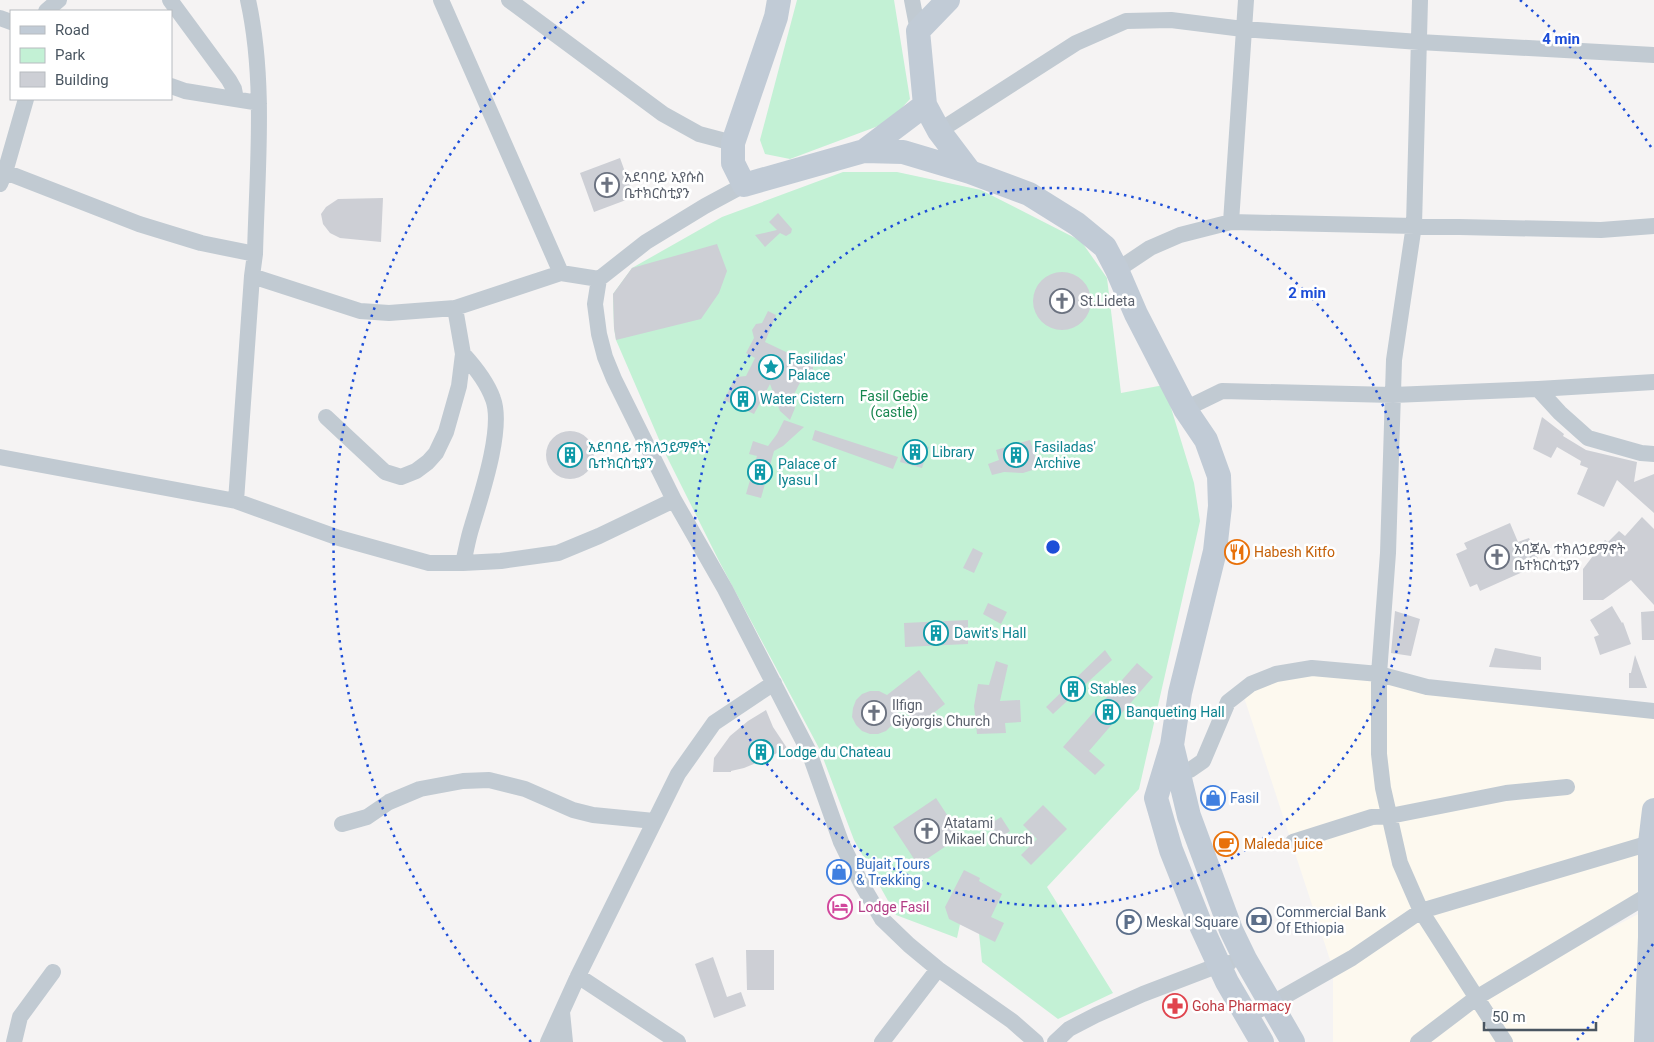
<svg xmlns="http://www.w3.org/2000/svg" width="1654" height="1042" font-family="Roboto,'Noto Sans Ethiopic',sans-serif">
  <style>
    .commercial { fill: #fdf9ef; fill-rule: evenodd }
    .green { fill: #c3f1d5 }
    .building { fill: #cdcfd5 }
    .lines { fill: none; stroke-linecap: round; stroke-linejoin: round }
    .street { stroke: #c1cad2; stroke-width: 16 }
    .secondary { stroke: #c1cbd6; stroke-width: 24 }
    .ring { fill: none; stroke: #1d4ed8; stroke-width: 2.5; stroke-dasharray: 2.5 5 }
    .labels { text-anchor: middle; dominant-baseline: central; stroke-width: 5; stroke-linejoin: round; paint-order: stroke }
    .worship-label { font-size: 14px; fill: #5b616d; stroke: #fff; text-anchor: start }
    .culture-label { font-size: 14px; fill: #0d838f; stroke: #fff; text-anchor: start }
    .park-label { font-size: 14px; fill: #17864f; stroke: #fff }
    .food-label { font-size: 14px; fill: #c56008; stroke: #fff; text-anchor: start }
    .shop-label { font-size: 14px; fill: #366cbe; stroke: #fff; text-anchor: start }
    .hotel-label { font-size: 14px; fill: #b23c85; stroke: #fff; text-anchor: start }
    .service-label { font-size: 14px; fill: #4e5e75; stroke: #fff; text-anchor: start }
    .health-label { font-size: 14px; fill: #be3a42; stroke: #fff; text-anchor: start }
    .centre { fill: #1d4ed8; stroke: #fff; stroke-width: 2.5 }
    .ring-label { font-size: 15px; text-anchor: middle; font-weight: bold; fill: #1d4ed8; stroke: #fff; stroke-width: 5; stroke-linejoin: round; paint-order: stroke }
  </style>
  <rect width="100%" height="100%" fill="#f5f3f3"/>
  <!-- commercial -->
  <path class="commercial" d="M1312 668 1654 711V1042H1333V969L1242 691ZM1650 895V908L1563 953Z"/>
  <!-- green -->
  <path class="green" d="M797 0H894L910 99 889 122 790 159 765 154 760 140Z
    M843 172H897L981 190 1081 241 1107 278 1121 393 1164 385 1194 483 1200 521 1139 789 1047 887 1113 993 1058 1019 982 962 979 933 960 924 957 938 896 915 854 840 820 750 719 561 664 451 616 340 614 328 613 294 632 268 722 217Z"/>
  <!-- building -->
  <path class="building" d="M620 158 634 197 594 212 580 173Z
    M383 198 381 242 340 238 330 233 323 224 321 214 326 207 338 199Z
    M778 213 792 229 791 233 786 236 780 233 765 247 755 235 777 230 769 222Z
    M717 244 727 271 719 293 701 319 616 340 614 328 613 294 632 268Z
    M1033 301a29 29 0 1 1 58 0a29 29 0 1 1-58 0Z
    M768 311 776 315 765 342 803 360 813 355V381L803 377 792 398 795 408 790 420 780 411 770 384 754 414 724 400 733 382 737 377 746 376 755 358 746 353 754 338 752 330 756 324 762 323Z
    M1542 417 1564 434 1563 436 1586 450 1637 462 1634 482 1654 474V513L1617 480 1604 507 1577 494 1588 468 1580 465 1581 461 1557 447 1551 458 1533 449Z
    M784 420 804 427 783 446 774 451 761 498 746 494 757 456 749 454 753 441 768 446 777 434Z
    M815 430 898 457 893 469 812 440Z
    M546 455a24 24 0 1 1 48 0a24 24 0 1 1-48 0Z
    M1030 440 1039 468 1023 473 1004 472 992 475 988 464 999 460 996 450Z
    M906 441 929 447 922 468 900 462Z
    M1642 517 1654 529V605L1631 580 1603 600H1583V569L1605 540 1608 542 1619 531 1625 536Z
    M1510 523 1518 542 1529 538 1538 559 1525 565 1527 570 1480 591 1477 584 1470 587 1456 554 1467 549 1464 543Z
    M973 548 983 553 974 573 963 568Z
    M988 603 1007 612 1001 624 983 614Z
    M1612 606 1622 623 1623 622 1631 644 1600 655 1594 637 1599 635 1590 620Z
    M1395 611 1420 619 1411 656 1391 653Z
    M1654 611V640H1642L1641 612Z
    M968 620V644L905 647 904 623Z
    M1495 648 1541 657V670L1489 667Z
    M1105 650 1112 660 1053 714 1046 707Z
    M1635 655 1647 688H1629V673H1631Z
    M996 661 1008 665 1000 701 1020 700 1021 722 1005 723 1006 733 977 734 974 706 978 684 989 685Z
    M1137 663 1153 677 1089 751 1105 765 1095 775 1063 747Z
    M919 670 945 704 917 726 901 705 892 725 886 731 878 734H870L862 731 856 725 852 717 853 708 856 700 862 694 870 691H879L887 695Z
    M766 710 773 727 787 748 761 761 744 768 731 771V772H713L714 758 730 736 748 721Z
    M936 798 961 836 918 865 893 827Z
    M1043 805 1067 829 1031 865 1021 855 1037 839 1023 825Z
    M1001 817 1010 831 1000 838 990 824Z
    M964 870 980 878 979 881 1002 894 991 917 1004 923 995 942 949 919 945 907Z
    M746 950H774V990H747Z
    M713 957 727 997 741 992 746 1006 714 1018 695 964Z"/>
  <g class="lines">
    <!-- street -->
    <path class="street" d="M170 0 229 80 234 89 236 99
      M441 0 561 273
      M509 0 663 114 699 134 733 143
      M912 0 918 31
      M1420 0 1414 225 1394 360 1388 553 1379 674V754L1383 788 1400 863 1421 911 1505 1042
      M46 11 59 0
      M0 18 11 22
      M171 86 185 91 259 103
      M939 131 1076 43 1126 21 1171 20 1243 29 1419 42 1654 55
      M0 170 139 224 201 243 255 254
      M0 184 5 172 26 99
      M744 185 705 206 646 242 599 279 595 304 599 334 605 357 614 379 674 500 725 589 809 752 841 842 861 883 882 919 909 945 938 969 1012 1021 1036 1042
      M1231 222 1246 0
      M1117 270 1150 248 1180 235 1231 222 1601 230 1654 226
      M252 276 360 311 389 313 455 308 561 273 599 279
      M463 354C475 367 487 382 493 399 504 428 481 496 472 526 468 538 466 551 463 563
      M1538 389 1560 413 1588 438 1641 453 1654 454
      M1185 409 1222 391 1393 395 1538 389 1654 382
      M326 417 385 472 401 477 416 471 428 462 436 453 446 432 459 386 463 354 455 308
      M0 457 236 501 339 538 429 563H463L501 561 558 553 599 536 674 500
      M236 501 252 276 255 254C257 171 266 81 248 0
      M1168 774 1190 770 1203 761 1228 702 1251 684 1276 674 1312 668 1379 674 1427 687 1654 711
      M342 824 367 817 389 802 420 789 463 781 489 780 525 789 573 810 593 815 654 821
      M1293 842 1372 817 1390 816 1506 793 1567 787
      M578 976 678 1042
      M562 1012 565 1042
      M1246 1016 1271 1004 1352 958 1421 911 1650 843
      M14 1042 20 1017 53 972
      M548 1042 578 976 678 774 714 723 774 683
      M882 1042 938 969
      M1055 1042 1069 1029 1096 1015 1143 994 1219 965 1229 963
      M1418 1042 1476 998 1650 894"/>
    <!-- secondary -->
    <path class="secondary" d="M779 0 776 17 733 143V163L744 185 864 151 903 152 970 172 1029 194 1077 224 1105 247 1117 270 1136 314 1185 409 1206 440 1219 476 1220 506 1215 551 1180 693 1172 745 1156 798 1171 850 1202 928 1227 982 1262 1042
      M948 0 918 31 925 105 939 131 970 172
      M864 151 925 105
      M1172 745 1189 816 1231 930 1245 959 1293 1042
      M1646 1042 1650 937V843L1654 810"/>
  </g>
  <!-- distance rings -->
  <g class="ring">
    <circle cx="1053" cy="547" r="359"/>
    <path d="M1653 944A719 719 0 0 1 1575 1042M531 1042A719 719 0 0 1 586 0M1520 0A719 719 0 0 1 1653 150"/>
  </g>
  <!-- icons -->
  <defs>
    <symbol id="church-ring" viewBox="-11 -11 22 22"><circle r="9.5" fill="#fff" stroke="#6b7280" stroke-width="1.5"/><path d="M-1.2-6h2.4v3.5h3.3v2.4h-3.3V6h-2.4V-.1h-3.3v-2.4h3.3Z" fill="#6b7280"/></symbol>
    <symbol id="sight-ring" viewBox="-11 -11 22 22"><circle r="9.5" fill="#fff" stroke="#0f9aa8" stroke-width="1.5"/><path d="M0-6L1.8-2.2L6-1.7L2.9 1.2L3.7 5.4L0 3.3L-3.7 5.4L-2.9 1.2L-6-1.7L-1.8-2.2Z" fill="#0f9aa8"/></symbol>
    <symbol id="building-ring" viewBox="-11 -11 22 22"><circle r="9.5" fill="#fff" stroke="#0f9aa8" stroke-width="1.5"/><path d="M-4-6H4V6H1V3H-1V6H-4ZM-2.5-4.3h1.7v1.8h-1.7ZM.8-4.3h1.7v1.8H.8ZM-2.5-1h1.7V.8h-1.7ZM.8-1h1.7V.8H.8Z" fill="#0f9aa8"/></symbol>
    <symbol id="restaurant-ring" viewBox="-11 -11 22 22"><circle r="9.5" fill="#fff" stroke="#e8710a" stroke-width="1.5"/><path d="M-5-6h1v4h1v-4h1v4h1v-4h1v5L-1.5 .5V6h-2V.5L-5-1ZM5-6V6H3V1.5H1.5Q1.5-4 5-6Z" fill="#e8710a"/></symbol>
    <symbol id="shop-ring" viewBox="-11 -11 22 22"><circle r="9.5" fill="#fff" stroke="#3f7fe0" stroke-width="1.5"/><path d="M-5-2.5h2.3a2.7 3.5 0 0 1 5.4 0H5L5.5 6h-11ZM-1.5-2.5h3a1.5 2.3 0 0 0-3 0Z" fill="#3f7fe0"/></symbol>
    <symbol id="cafe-ring" viewBox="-11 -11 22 22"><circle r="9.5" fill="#fff" stroke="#e8710a" stroke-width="1.5"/><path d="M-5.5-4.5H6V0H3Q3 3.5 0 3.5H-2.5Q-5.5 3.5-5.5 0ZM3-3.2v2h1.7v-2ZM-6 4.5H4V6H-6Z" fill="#e8710a"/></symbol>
    <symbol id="hotel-ring" viewBox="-11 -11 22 22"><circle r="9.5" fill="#fff" stroke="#d1479c" stroke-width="1.5"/><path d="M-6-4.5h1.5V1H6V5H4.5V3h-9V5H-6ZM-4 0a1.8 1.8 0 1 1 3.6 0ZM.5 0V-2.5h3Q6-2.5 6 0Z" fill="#d1479c"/></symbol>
    <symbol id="bank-ring" viewBox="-11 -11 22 22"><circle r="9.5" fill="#fff" stroke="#5c6f8a" stroke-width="1.5"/><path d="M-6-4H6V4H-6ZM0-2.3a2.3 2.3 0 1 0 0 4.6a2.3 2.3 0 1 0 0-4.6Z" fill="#5c6f8a"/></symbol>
    <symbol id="parking-ring" viewBox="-11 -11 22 22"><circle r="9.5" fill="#fff" stroke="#5c6f8a" stroke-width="1.5"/><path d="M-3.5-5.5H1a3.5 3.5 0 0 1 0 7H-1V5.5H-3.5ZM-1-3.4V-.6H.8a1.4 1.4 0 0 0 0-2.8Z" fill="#5c6f8a"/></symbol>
    <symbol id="pharmacy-ring" viewBox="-11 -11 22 22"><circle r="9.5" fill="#fff" stroke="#e0444e" stroke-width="1.5"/><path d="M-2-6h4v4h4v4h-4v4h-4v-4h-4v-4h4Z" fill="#e0444e"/></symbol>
  </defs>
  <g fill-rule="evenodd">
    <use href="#church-ring" x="593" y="171" width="28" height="28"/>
    <use href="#church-ring" x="1048" y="287" width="28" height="28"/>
    <use href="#sight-ring" x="757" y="353" width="28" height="28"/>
    <use href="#building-ring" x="729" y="385" width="28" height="28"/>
    <use href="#building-ring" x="901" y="438" width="28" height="28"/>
    <use href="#building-ring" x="556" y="441" width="28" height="28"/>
    <use href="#building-ring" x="1002" y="441" width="28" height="28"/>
    <use href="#building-ring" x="746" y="458" width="28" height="28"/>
    <use href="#restaurant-ring" x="1223" y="538" width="28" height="28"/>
    <use href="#church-ring" x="1483" y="543" width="28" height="28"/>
    <use href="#building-ring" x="922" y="619" width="28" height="28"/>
    <use href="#building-ring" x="1059" y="675" width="28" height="28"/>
    <use href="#building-ring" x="1094" y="698" width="28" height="28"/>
    <use href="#church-ring" x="860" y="699" width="28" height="28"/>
    <use href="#building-ring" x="747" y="738" width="28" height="28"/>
    <use href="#shop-ring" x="1199" y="784" width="28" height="28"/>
    <use href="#church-ring" x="913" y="817" width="28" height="28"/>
    <use href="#cafe-ring" x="1212" y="830" width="28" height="28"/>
    <use href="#shop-ring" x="825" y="858" width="28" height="28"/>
    <use href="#hotel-ring" x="826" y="893" width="28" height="28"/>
    <use href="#bank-ring" x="1245" y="906" width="28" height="28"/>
    <use href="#parking-ring" x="1115" y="908" width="28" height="28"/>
    <use href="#pharmacy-ring" x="1161" y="992" width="28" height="28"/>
  </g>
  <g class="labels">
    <!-- worship labels -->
    <g class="worship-label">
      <text x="624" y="177">አደባባይ ኢየሱስ<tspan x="624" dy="16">ቤተክርስቲያን</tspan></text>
      <text x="1080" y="301">St.Lideta</text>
      <text x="1514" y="549">አባጃሌ ተክለኃይማኖት<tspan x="1514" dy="16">ቤተክርስቲያን</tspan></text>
      <text x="892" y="705">Ilfign<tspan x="892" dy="16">Giyorgis Church</tspan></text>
      <text x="944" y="823">Atatami<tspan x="944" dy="16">Mikael Church</tspan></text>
    </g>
    <!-- culture labels -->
    <g class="culture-label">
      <text x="788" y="359">Fasilidas'<tspan x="788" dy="16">Palace</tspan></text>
      <text x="760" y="399">Water Cistern</text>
      <text x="588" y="447">አደባባይ ተክለኃይማኖት<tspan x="588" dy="16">ቤተክርስቲያን</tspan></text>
      <text x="1034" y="447">Fasiladas'<tspan x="1034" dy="16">Archive</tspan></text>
      <text x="932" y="452">Library</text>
      <text x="778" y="464">Palace of<tspan x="778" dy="16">Iyasu I</tspan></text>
      <text x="954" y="633">Dawit's Hall</text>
      <text x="1090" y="689">Stables</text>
      <text x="1126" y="712">Banqueting Hall</text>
      <text x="778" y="752">Lodge du Chateau</text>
    </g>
    <!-- park labels -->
    <g class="park-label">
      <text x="894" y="396">Fasil Gebie<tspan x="894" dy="16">(castle)</tspan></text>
    </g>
    <!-- food labels -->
    <g class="food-label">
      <text x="1254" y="552">Habesh Kitfo</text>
      <text x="1244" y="844">Maleda juice</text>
    </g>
    <!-- shop labels -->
    <g class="shop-label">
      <text x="1230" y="798">Fasil</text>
      <text x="856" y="864">Bujait Tours<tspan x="856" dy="16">&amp; Trekking</tspan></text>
    </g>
    <!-- hotel labels -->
    <g class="hotel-label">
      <text x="858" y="907">Lodge Fasil</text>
    </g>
    <!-- service labels -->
    <g class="service-label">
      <text x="1276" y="912">Commercial Bank<tspan x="1276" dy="16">Of Ethiopia</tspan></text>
      <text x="1146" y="922">Meskal Square</text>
    </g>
    <!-- health labels -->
    <g class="health-label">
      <text x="1192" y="1006">Goha Pharmacy</text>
    </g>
  </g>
  <circle cx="1053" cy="547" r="8" class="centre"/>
  <g class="ring-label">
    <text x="1561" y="44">4 min</text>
    <text x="1307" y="298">2 min</text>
  </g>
  <!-- legend -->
  <rect x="10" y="10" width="162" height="90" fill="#ffffff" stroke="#b7bbc0"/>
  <rect x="20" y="26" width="25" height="8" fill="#c1cbd6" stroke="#b7bbc0"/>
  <text x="55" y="35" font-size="15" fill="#4a5661">Road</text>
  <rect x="20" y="48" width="25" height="15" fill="#c3f1d5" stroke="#b7bbc0"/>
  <text x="55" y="60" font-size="15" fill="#4a5661">Park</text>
  <rect x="20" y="72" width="25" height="15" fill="#cdcfd5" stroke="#b7bbc0"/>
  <text x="55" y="85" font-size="15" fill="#4a5661">Building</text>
  <!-- scale -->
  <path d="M1484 1022v8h112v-8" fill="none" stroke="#4a5661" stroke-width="2.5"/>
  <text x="1492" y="1022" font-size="15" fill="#4a5661" stroke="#ffffff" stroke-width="4" paint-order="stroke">50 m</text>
</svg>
